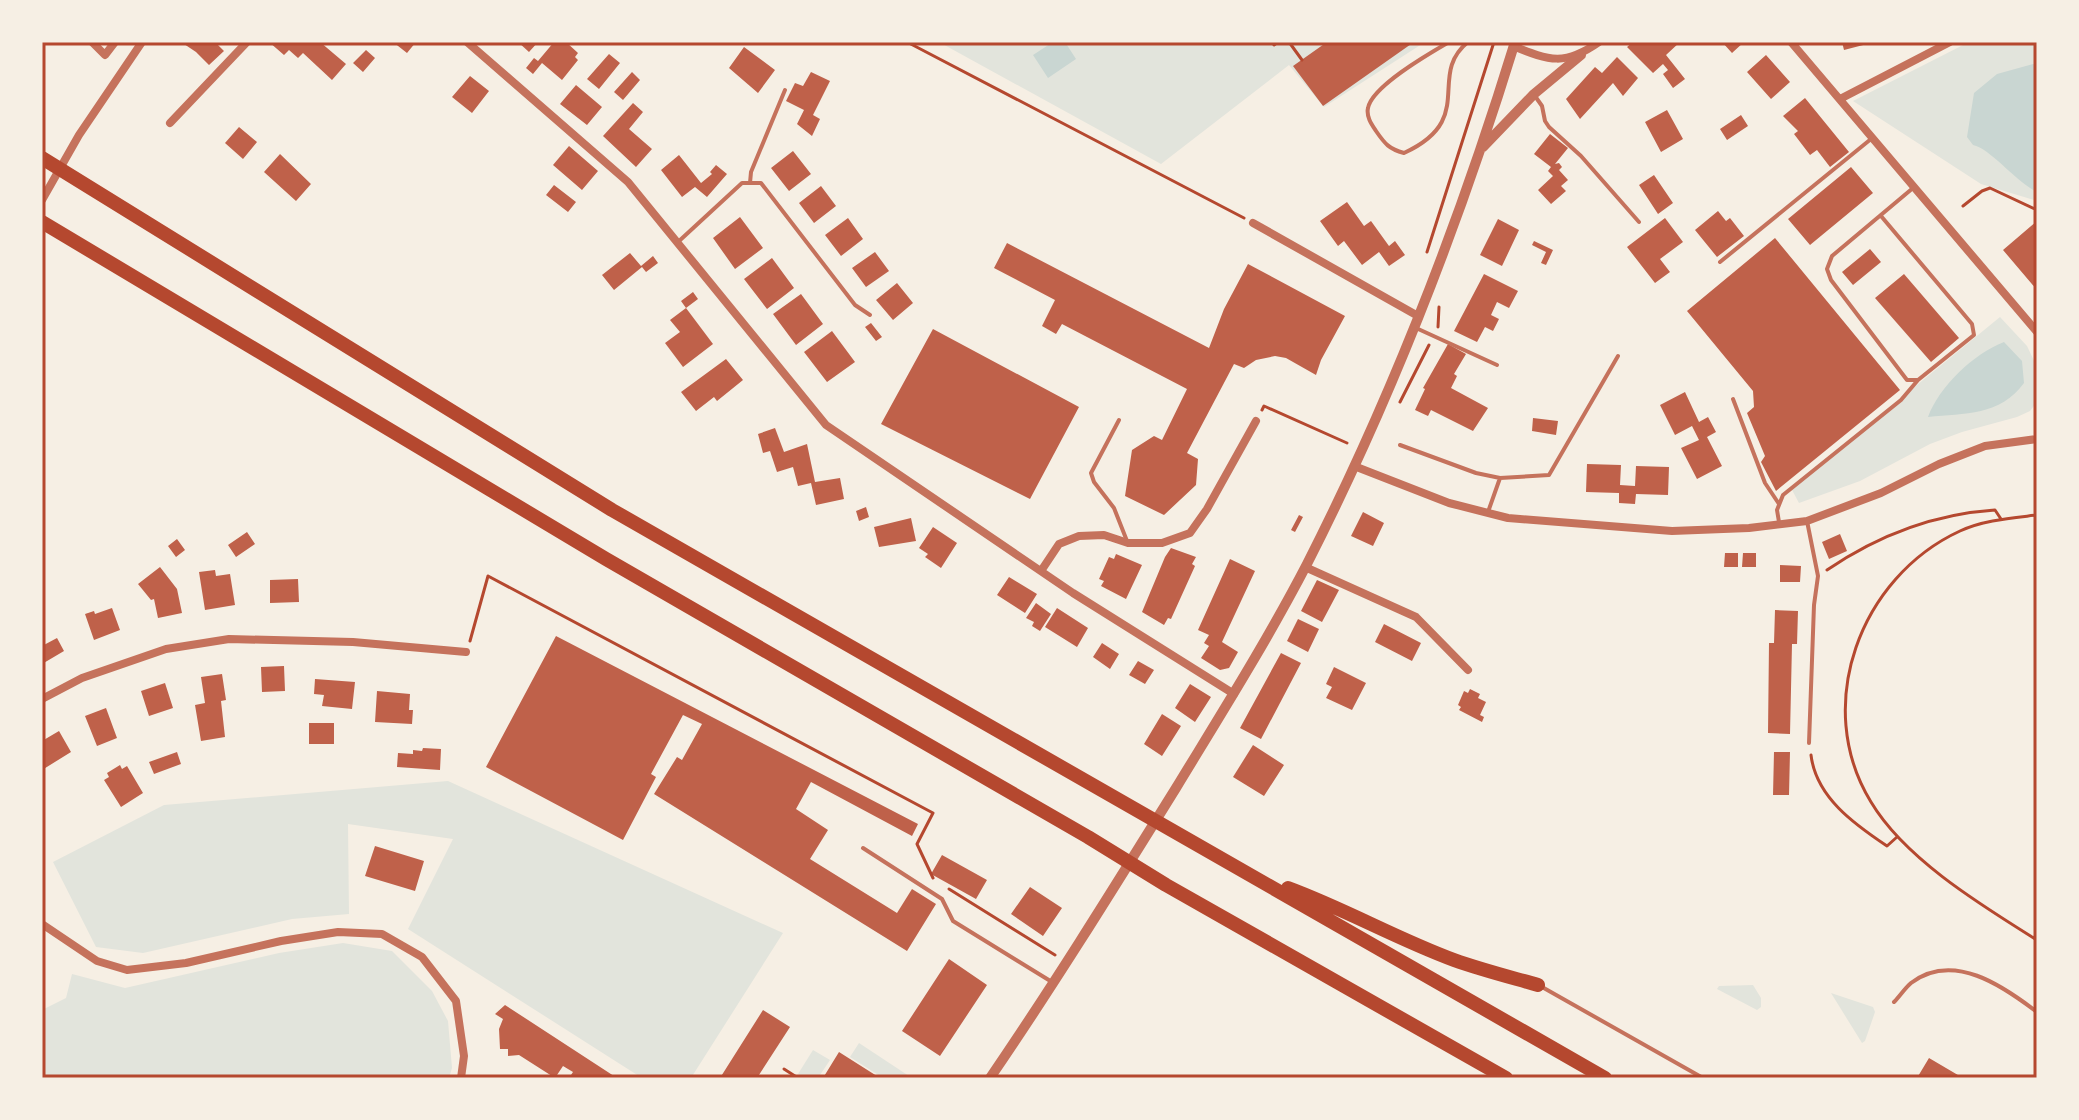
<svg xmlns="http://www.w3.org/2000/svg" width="2079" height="1120" font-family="'Sofia Sans Condensed',sans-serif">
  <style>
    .green { fill: #e2e4dc }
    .water { fill: #c9d6d2 }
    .building { fill: #bf614a }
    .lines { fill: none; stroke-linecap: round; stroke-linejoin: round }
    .path { stroke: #b5482f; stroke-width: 3 }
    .service { stroke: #c5725c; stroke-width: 4 }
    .minor { stroke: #c5725c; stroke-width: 8 }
    .tertiary { stroke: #c5725c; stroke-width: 10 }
    .motorway { stroke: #b5482f; stroke-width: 14 }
    .neatline { fill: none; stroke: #b5482f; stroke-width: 3 }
  </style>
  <rect width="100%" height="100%" fill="#f6efe4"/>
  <!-- green -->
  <path class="green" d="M939 42H1425L1324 107 1289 65 1161 164Z
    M1969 42H2037V201L1981 184 1853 101Z
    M2000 317 2027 346 2037 367V402L2030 411 2017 417 1962 432 1930 444 1860 481 1799 503 1791 488Z
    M448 781 783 933 691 1078H642L408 929 453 839 348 824 349 914 292 919 143 953 96 947 53 862 164 805Z
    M343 943 392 951 432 991 448 1021 452 1068 449 1078H42V1010L66 998 72 974 125 988 279 953Z
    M1753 985 1761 998V1007L1757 1010 1717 989 1719 986Z
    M1831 993 1873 1007 1875 1012 1865 1041 1862 1043Z
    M859 1043 912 1078H883L850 1057Z
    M813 1050 830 1060 818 1078H804L798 1074Z"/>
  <!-- water -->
  <path class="water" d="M1053 42H1065L1076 59 1048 78 1033 55Z
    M2037 63V192C2016 182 1991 149 1973 145L1967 137 1974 93 1997 74Z
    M2004 342 2022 361 2024 383C2000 416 1965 413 1928 417 1939 387 1973 354 2004 342Z"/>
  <!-- building -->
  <path class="building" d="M185 42H215L224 51 209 65 196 52 184 44Z
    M269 42H306L310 45 313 42H320L346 64 332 80 303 53 298 58 289 50 284 55Z
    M393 42H416L407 53Z
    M518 42H538L529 52Z
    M554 42H566L578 53 575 57 578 60 562 80 542 63 533 74 526 68 534 58 538 61Z
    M1327 42H1414L1323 106 1293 66Z
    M1633 42H1680L1666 55 1685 79 1673 88 1663 74 1668 70 1663 64 1653 73 1627 47Z
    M1722 42H1744L1732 53Z
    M1842 42H1870L1871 43 1844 50Z
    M744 47 775 70 758 93 729 68Z
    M366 50 375 58 363 72 353 63Z
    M609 54 620 63 599 89 587 79Z
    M1766 55 1790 82 1771 99 1747 72Z
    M1617 57 1638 78 1623 96 1613 83 1580 119 1566 99 1595 67 1602 73Z
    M632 72 640 80 623 100 614 92Z
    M811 72 830 81 813 115 820 119 812 136 797 124 804 110 786 101 795 83 803 86Z
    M470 76 489 91 472 113 452 97Z
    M576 85 602 107 587 125 560 104Z
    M1805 98 1849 152 1830 167 1817 150 1810 155 1794 134 1798 131 1783 116Z
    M633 103 643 112 629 129 652 149 636 167 603 136Z
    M1667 110 1683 139 1661 152 1645 122Z
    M1741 115 1748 126 1727 140 1720 129Z
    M239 127 257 142 243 159 225 143Z
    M1550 134 1568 148 1555 164 1559 163 1562 167 1559 170 1568 180 1561 186 1566 191 1551 204 1538 190 1553 176 1548 171 1551 167 1534 154Z
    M569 146 598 171 582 190 553 165Z
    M793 151 811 174 789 191 771 168Z
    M280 154 311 184 296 201 264 172Z
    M679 155 701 183 712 174 710 172 716 165 727 174 707 197 695 187 682 197 661 170Z
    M1851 167 1873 193 1810 245 1788 219Z
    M1654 175 1673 203 1658 214 1639 185Z
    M554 185 576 202 568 212 546 195Z
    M821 186 836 206 814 223 799 203Z
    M1347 202 1364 226 1371 221 1389 246 1395 241 1405 255 1389 266 1379 252 1362 265 1344 241 1338 246 1320 221Z
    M1718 211 1726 221 1730 218 1744 236 1717 257 1695 230Z
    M740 217 763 248 735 269 713 238Z
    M848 218 863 239 841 256 825 235Z
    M1665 218 1683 242 1660 259 1670 272 1655 283 1627 247Z
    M1498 219 1519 230 1502 266 1480 255Z
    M2037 221V290L2003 250Z
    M1775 238 1900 390 1776 491 1761 462 1765 456 1747 413 1754 407 1753 391 1687 311Z
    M1534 241 1553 250 1546 265 1541 263 1546 252 1532 245Z
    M1007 243 1209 348 1224 309 1248 264 1345 316 1321 360 1316 375 1286 358 1275 356 1256 360 1244 368 1234 364 1187 453 1198 459 1196 485 1164 515 1125 496 1132 450 1154 436 1162 440 1187 389 1062 324 1056 334 1042 326 1055 300 994 268Z
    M1870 249 1881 262 1853 285 1842 272Z
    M875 252 889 271 866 287 852 268Z
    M630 253 641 266 653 256 658 263 646 272 642 267 614 290 602 275Z
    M772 258 794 288 767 309 744 279Z
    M1484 274 1518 291 1509 308 1497 302 1491 315 1499 319 1493 331 1485 327 1477 342 1454 331Z
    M1904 274 1959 338 1931 362 1875 298Z
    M897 283 913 303 893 320 876 300Z
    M693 292 698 299 686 308 713 344 683 367 665 343 680 332 670 320 686 308 681 301Z
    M801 294 823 324 796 345 773 314Z
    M871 323 882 337 876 341 865 327Z
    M933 329 1079 407 1030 499 881 424Z
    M832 331 855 362 827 382 804 352Z
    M1448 344 1466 354 1454 374 1457 376 1451 388 1488 408 1473 431 1431 410 1428 416 1415 410 1425 389 1423 388Z
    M726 359 743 380 717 401 714 397 696 411 681 392Z
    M1685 392 1699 422 1708 417 1716 432 1707 437 1722 466 1697 479 1681 448 1699 440 1692 426 1675 435 1660 405Z
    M1533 418 1558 421 1556 435 1532 431Z
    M775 428 784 452 807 444 815 482 840 478 844 499 816 505 811 483 798 486 793 467 777 472 770 451 763 453 758 434Z
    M1587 464 1621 465 1620 485 1635 486 1636 466 1669 467 1668 495 1636 494 1635 504 1619 503V493L1586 492Z
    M866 507 869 517 859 521 856 511Z
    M1363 512 1384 523 1373 546 1351 536Z
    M1299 515 1303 517 1295 532 1291 530Z
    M911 518 916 541 879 547 874 527Z
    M933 527 957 543 941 568 925 557 928 554 919 548Z
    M247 532 255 544 236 557 228 545Z
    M1840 534 1847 551 1829 559 1822 542Z
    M177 539 185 550 176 557 168 546Z
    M1171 548 1196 557 1192 564 1195 566 1171 619 1168 618 1164 625 1142 612 1165 557Z
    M1725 553H1738V567H1724Z
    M1743 553H1756V567H1742Z
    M1116 554 1142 565 1126 599 1101 586 1104 581 1099 579 1109 557 1114 559Z
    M1230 559 1255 571 1222 642 1238 652 1229 668 1220 670 1201 658 1209 646 1204 643 1209 635 1198 630Z
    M1780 565 1801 566 1800 582H1780Z
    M160 567 177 589 182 613 158 618 154 599 151 600 138 584Z
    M215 570 216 576 230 574 235 605 205 610 199 572Z
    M1009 577 1037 594 1025 613 997 595Z
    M298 579 299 602 270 603V580Z
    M1317 580 1339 590 1322 622 1301 611Z
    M1036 603 1051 614 1040 631 1032 626 1034 622 1026 618Z
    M112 608 120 630 94 640 85 614 94 611 95 614Z
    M1057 608 1088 628 1077 647 1045 627Z
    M1775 610 1798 611 1797 644H1792L1790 734 1768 733 1769 643H1774Z
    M1298 619 1319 629 1308 652 1287 641Z
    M1384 624 1421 643 1412 661 1375 642Z
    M556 636 918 824 912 836 811 782 796 809 828 830 810 859 897 913 912 889 936 904 907 951 654 794 677 757 682 760 702 724 683 715 651 774 656 777 623 840 486 767Z
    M57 638 64 651 42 664V646Z
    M1102 643 1119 654 1110 669 1093 657Z
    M1281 653 1301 663 1261 739 1240 728Z
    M1138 661 1154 670 1145 684 1129 675Z
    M284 666 285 691 262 692 261 667Z
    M1334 667 1366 683 1352 710 1326 698 1332 687 1326 684Z
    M222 674 226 700 221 701 225 737 201 741 195 705 205 703 201 677Z
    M315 679 355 682 352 709 322 706 324 695 314 694Z
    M165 683 173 708 149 716 141 691Z
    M1190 684 1211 697 1195 722 1175 708Z
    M1470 689 1480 694 1478 698 1486 702 1480 715 1484 717 1482 722 1459 710 1461 707 1458 705 1464 691 1468 693Z
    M377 691 410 694 409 710H413L412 724 375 722Z
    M106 708 117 738 97 746 85 716Z
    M1162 714 1181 726 1162 756 1144 744Z
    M309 723H334V744H309Z
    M59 731 71 752 42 770V741Z
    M1253 745 1284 765 1264 796 1233 777Z
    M423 748 441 749 440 770 397 767 398 753 413 754V750L422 751Z
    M177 752 181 764 154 774 149 762Z
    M1774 752H1790L1789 795H1773Z
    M120 765 122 769 127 766 143 793 121 807 104 780 109 777 107 773Z
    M375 846 424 861 415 891 365 876Z
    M942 855 987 880 976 899 931 874Z
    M1030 887 1062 908 1043 936 1011 914Z
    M949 959 987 985 940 1056 902 1031Z
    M505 1005 617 1078H569L573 1072 563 1066 555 1078 519 1055 508 1056V1049H500L499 1029 503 1019 495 1014Z
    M763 1010 790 1027 757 1078H720Z
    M839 1052 880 1078H823Z
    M1929 1058 1963 1078H1917Z"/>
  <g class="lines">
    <!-- path -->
    <path class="path" d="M907 42 1244 218
      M1272 42 1274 45 1278 42
      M1289 42 1302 60
      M1963 206 1982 191 1990 188 2037 210
      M1427 252 1494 42
      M1438 327 1439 307
      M1400 402 1429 345
      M1262 410 1264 406 1347 443
      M2037 515C2012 518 1983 520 1960 531 1860 577 1812 706 1871 802 1905 859 1981 905 2037 940
      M1827 570C1877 536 1934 514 1995 510L2001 519
      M470 641 488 576 933 813 917 844 933 878
      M1811 755C1816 797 1854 824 1887 846L1897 837
      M949 889 1055 955
      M784 1069 798 1078"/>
    <!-- service -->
    <path class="service" d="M1449 42C1430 53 1372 86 1368 108 1366 117 1372 125 1376 131 1385 144 1389 149 1404 153 1478 119 1426 76 1468 42
      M1535 96 1542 106 1545 121 1549 127 1581 156 1639 222
      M750 183 751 172 785 90
      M1881 216 1972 324 1974 335 1918 380H1907L1831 280 1827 269 1832 256 1913 188
      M678 242 742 183H761L855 305 870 315
      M1720 262 1871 139
      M1416 328 1497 365
      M1733 399 1765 483 1779 504
      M1119 420 1091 473 1094 482 1114 508 1127 541
      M1400 445 1476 473 1500 478
      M1488 512 1500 478 1549 475 1618 356
      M1807 521 1818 576 1814 605 1809 743
      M1779 522 1777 510 1783 495 1901 400 1918 380
      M863 848 942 899 953 921 1052 982
      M1542 987 1703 1078
      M1894 1002C1900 996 1905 988 1911 983 1953 951 2003 986 2037 1012"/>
    <!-- minor -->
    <path class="minor" d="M92 42 105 55 115 42
      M467 42 628 182 826 425 1073 593 1234 694
      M1791 42 2037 332
      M1513 46C1550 61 1565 66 1599 42
      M1840 99 1950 42
      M170 123 247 42
      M42 200 79 135 142 42
      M1253 223 1418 316
      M1354 466 1449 503 1508 518 1672 531 1749 528 1807 521 1881 493 1939 464 1985 446 2037 439
      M1305 567 1416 617 1468 670
      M1041 571 1059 544 1079 536 1104 535 1128 543H1162L1190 533 1207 509 1256 421
      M42 699 82 678 166 649 229 639 353 642 466 652
      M42 924 97 961 127 970 186 963 281 941 338 932 382 934 422 957 456 1001 464 1056 461 1078"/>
    <!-- tertiary -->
    <path class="tertiary" d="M1483 147 1534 94 1581 55
      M990 1078C1055 983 1115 886 1176 788 1221 714 1267 641 1307 564 1392 397 1460 221 1515 42"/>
    <!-- motorway -->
    <path class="motorway" d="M42 158 612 510 1605 1078
      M42 222 606 559 1088 837 1166 885 1506 1078
      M1288 888C1345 909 1397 939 1454 960 1482 970 1510 977 1538 985"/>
  </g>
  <!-- border -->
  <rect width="2079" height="1120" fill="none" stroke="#f6efe4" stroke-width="88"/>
  <rect x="44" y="44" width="1991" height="1032" class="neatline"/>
</svg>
